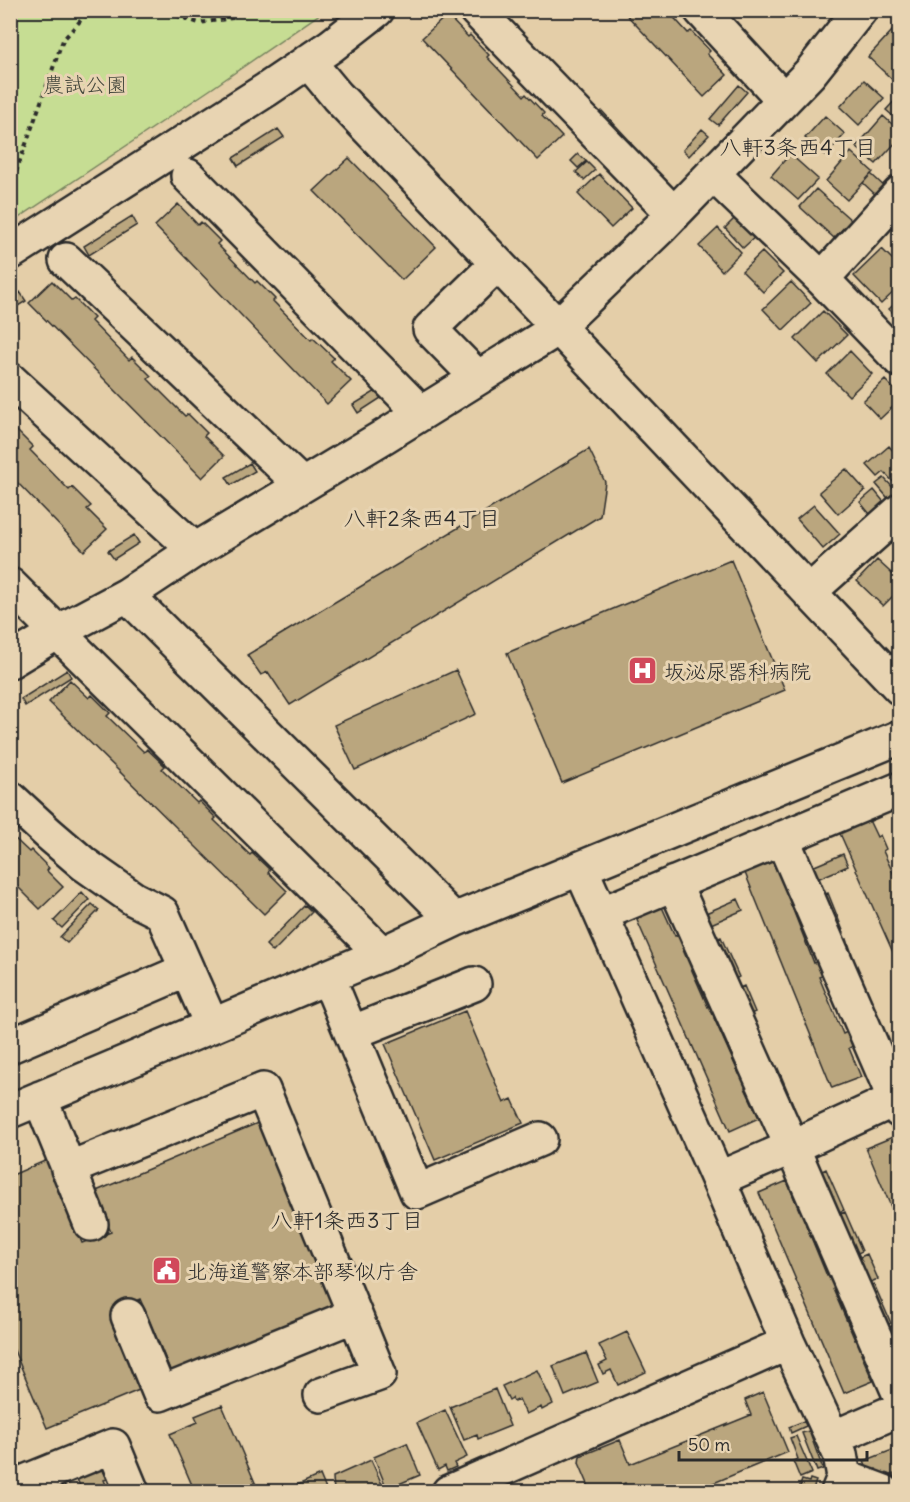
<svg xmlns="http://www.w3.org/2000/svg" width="910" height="1502" font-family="Delius,'Klee One',sans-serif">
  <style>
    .green { fill: #c6dd93; stroke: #78845f; stroke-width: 1.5 }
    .building { fill: #baa67e; stroke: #2b2b2b; stroke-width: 1.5 }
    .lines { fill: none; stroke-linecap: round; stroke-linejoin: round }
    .minor-casing { stroke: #2b2b2b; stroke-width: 38 }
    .path { stroke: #2b2b2b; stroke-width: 4; stroke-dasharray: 4.5 4.5; stroke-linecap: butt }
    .minor { stroke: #e8d4b2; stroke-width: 33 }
    .labels { text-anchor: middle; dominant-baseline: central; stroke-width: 6; stroke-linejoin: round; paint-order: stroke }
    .park-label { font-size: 21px; fill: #42463b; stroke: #e8d4b2 }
    .poi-label { font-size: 21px; fill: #2b2b2b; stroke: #e8d4b2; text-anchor: start }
    .neighbourhood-label { font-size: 22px; fill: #2b2b2b; stroke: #e8d4b2 }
  </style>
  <rect width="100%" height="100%" fill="#e4cea8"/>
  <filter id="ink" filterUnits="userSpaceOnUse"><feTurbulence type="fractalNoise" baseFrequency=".0167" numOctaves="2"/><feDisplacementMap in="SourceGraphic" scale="12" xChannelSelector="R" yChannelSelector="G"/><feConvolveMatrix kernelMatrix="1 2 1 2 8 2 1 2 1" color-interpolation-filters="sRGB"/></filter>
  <g filter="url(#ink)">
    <!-- green -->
    <path class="green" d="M11 10H324V11L214 87 11 223Z"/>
    <!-- building -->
    <path class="building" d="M622 10H667L688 33 691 31 710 51 707 54 727 75 704 97Z
      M791 10H803L805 12 798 19Z
      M447 15 468 37 470 35 489 55 487 57 524 96 526 94 544 113 542 116 562 137 538 160 422 38Z
      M892 31 900 37V81L897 84 868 57Z
      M864 80 884 98 859 125 840 107Z
      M739 85 747 92 718 125 710 119Z
      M900 95V122L886 110Z
      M602 111 631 142 625 147 596 117Z
      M825 116 845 134 825 156 805 138Z
      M883 116 900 131V138L876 164 856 147Z
      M278 129 284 137 238 166 233 158Z
      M702 129 709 135 689 156 683 150Z
      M851 152 873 172 847 200 826 181Z
      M578 154 586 161 578 168 571 161Z
      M790 154 818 179 798 200 771 176Z
      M349 158 436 247 402 280 314 191Z
      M587 162 595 170 584 180 576 172Z
      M599 174 632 208 611 228 578 194Z
      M871 174 887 189 879 198 863 183Z
      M816 189 851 220 834 238 800 207Z
      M178 204 198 225 201 222 220 241 217 244 255 283 257 281 275 299 273 301 311 340 313 338 334 358 331 361 351 381 327 404 155 226Z
      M738 215 757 235 743 248 725 228Z
      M132 216 137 225 89 255 84 246Z
      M718 228 741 252 722 271 699 246Z
      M882 249 900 267V286L881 304 854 276Z
      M762 252 783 273 763 292 742 271Z
      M52 281 72 301 75 299 94 318 91 321 129 360 132 357 151 376 148 379 185 416 188 414 207 433 204 436 224 456 202 478 29 303Z
      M791 282 811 303 783 330 763 309Z
      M20 292 26 301 10 311V299Z
      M900 299V320L889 309Z
      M823 311 847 335 818 363 795 339Z
      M850 351 872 374 849 396 827 374Z
      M885 380 900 395V400L880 419 863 401Z
      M376 391 381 398 358 413 353 405Z
      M14 428 33 447 30 450 69 490 72 487 91 506 87 509 107 529 84 551 10 475V430L11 431Z
      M889 446 900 459V484L897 486 884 472 878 477 867 465Z
      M589 449 605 482 600 516 290 705 268 672 261 675 247 655Z
      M250 463 255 471 231 485 226 477Z
      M846 469 865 490 838 514 819 492Z
      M884 478 900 495 893 504 876 484Z
      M874 490 888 507 874 519 860 502Z
      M814 505 840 534 823 549 797 519Z
      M134 535 139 543 114 559 108 551Z
      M900 536V552L899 553 891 543Z
      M731 560 785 690 562 783 507 653Z
      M877 560 900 581V589L883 606 857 581Z
      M67 670 71 677 25 706 21 699Z
      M456 670 476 714 355 770 334 725Z
      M70 680 89 698 92 695 110 713 107 716 144 752 147 749 165 766 162 769 197 803 199 801 216 818 214 820 250 855 252 853 270 870 268 872 287 891 264 914 49 702Z
      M867 816 877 837 880 835 886 849 883 851 900 888V968L838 829Z
      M10 834 29 852 31 850 49 868 47 871 63 887 40 909 10 879Z
      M843 854 848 866 810 882 805 870Z
      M772 856 785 889 789 887 794 900 790 902 814 963 817 961 822 976 819 977 843 1034 847 1032 853 1046 849 1048 861 1077 832 1088 743 868Z
      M82 892 89 900 62 928 54 921Z
      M828 893 844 933 832 937 816 898Z
      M738 899 743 910 704 927 699 916Z
      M92 904 99 910 67 943 60 937Z
      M305 905 312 912 273 952 266 945Z
      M662 907 675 936 680 934 686 949 683 950 708 1007 712 1005 718 1016 714 1018 739 1074 744 1071 750 1086 745 1088 759 1118 730 1131 636 918Z
      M721 937 739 977 727 983 709 942Z
      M847 939 856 966 845 970 835 943Z
      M744 986 755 1012 740 1018 730 992Z
      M465 1011 504 1103 512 1099 523 1123 435 1160 385 1044Z
      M777 1066 793 1104 781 1108 766 1071Z
      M260 1122 339 1310 174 1379 140 1299 111 1311 144 1388 47 1428 10 1341V1176L47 1160 82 1243 111 1232 94 1192Z
      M895 1136 900 1147V1228L866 1148Z
      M826 1169 844 1210 832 1215 814 1175Z
      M787 1181 799 1210 804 1208 810 1222 806 1225 827 1276 833 1273 839 1286 833 1289 855 1340 861 1338 867 1352 861 1354 873 1381 844 1393 759 1193Z
      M845 1212 862 1251 850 1257 833 1217Z
      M867 1254 878 1279 863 1285 853 1260Z
      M874 1284 891 1323 880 1328 863 1288Z
      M892 1326 900 1344V1369L881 1330Z
      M627 1332 646 1372 618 1385 611 1370 603 1374 599 1365 607 1361 599 1345Z
      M586 1353 598 1382 565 1396 553 1366Z
      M537 1370 553 1404 542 1410 541 1407 526 1414 519 1399 514 1402 512 1398 509 1400 502 1386Z
      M495 1389 510 1426 478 1439 477 1435 464 1440 450 1407Z
      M763 1392 788 1452 692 1492H629L625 1483 605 1492 591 1491 579 1463 580 1456 620 1440 630 1464 751 1415 745 1400Z
      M222 1405 259 1492H195L170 1434 198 1422 195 1416Z
      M445 1410 467 1457 454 1463 456 1467 447 1471 445 1466 438 1470 417 1423Z
      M804 1421 806 1426 791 1433 789 1427Z
      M809 1431 823 1469 817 1471 802 1433Z
      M796 1436 812 1473 800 1478 793 1461 798 1459 790 1438Z
      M407 1443 420 1475 387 1489 374 1457Z
      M900 1447V1476L894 1478 893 1474 886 1477 878 1474 876 1469 868 1472 864 1461Z
      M371 1460 385 1491 334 1492 333 1477Z
      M99 1462 107 1479 104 1480 109 1492H83L74 1473Z
      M320 1475 327 1492H282Z
      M61 1478 67 1492H37Z
      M810 1479 816 1481 812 1492H798L802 1480 809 1482Z"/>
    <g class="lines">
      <defs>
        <path id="minor" d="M476 10 674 214
          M701 10 784 100
          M308 61 337 96 557 326 900 688
          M713 174 822 279 900 360
          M188 176 421 413
          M10 253 266 90 331 46 377 10
          M66 260 302 485
          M822 279 900 193
          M478 378 430 329 497 264
          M10 380 195 550
          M10 585 382 954
          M809 592 900 511
          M127 595 454 920
          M10 661 58 632 127 595 195 550 383 437 552 332 661 227 810 73 860 10
          M10 798 49 834 84 864 134 899 162 913 212 1026
          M782 838 900 1111
          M581 869 718 1179 788 1343 840 1454 844 1477 838 1492
          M674 883 792 1147 900 1395
          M601 914 900 789
          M326 978 335 994 417 1192 540 1139
          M351 1033 474 984
          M10 1046 187 970
          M40 1098 91 1224
          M10 1111 382 954 454 920 900 737
          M68 1169 263 1090 355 1315 160 1394 128 1316
          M718 1179 792 1147 900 1097
          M321 1395 379 1374 355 1315
          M833 1438 900 1409
          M844 1477 884 1492
          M10 1488 113 1446 132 1492
          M449 1492 788 1343"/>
      </defs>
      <!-- minor casing -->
      <use href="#minor" class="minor-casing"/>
      <!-- path -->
      <path class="path" d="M159 10 199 23 233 18 244 10
        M10 28 21 10
        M10 189 63 40 90 10"/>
      <!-- minor -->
      <use href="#minor" class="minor"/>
    </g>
  </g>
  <!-- icons -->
  <defs>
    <symbol id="hospital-square" viewBox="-11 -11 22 22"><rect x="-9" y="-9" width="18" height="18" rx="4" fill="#d1495b" stroke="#e8d4b2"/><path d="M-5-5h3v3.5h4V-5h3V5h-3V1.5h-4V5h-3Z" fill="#fff"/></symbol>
    <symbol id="civic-square" viewBox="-11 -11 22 22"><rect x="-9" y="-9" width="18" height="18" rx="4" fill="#d1495b" stroke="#e8d4b2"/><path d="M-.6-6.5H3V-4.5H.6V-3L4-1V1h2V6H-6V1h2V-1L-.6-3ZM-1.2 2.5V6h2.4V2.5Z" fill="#fff"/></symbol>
  </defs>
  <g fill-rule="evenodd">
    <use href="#hospital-square" x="626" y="654" width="33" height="33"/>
    <use href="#civic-square" x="150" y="1254" width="33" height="33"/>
  </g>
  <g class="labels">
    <!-- park labels -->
    <g class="park-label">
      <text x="85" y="84">農試公園</text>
    </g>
    <!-- poi labels -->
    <g class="poi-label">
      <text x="664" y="671">坂泌尿器科病院</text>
      <text x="187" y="1271">北海道警察本部琴似庁舎</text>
    </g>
    <!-- neighbourhood labels -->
    <g class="neighbourhood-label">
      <text x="798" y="147">八軒3条西4丁目</text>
      <text x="422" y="518">八軒2条西4丁目</text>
      <text x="347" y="1220">八軒1条西3丁目</text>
    </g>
  </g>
  <!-- margin -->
  <rect width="910" height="1502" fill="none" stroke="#e8d4b2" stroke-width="36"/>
  <rect x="18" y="18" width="874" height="1466" fill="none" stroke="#2b2b2b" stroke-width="2" filter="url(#ink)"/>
  <!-- scale -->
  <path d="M679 1451v9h188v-9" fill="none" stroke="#2b2b2b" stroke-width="3"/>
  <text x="688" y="1451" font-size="18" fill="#2b2b2b" stroke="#e8d4b2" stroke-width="4.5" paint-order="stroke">50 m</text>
</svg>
